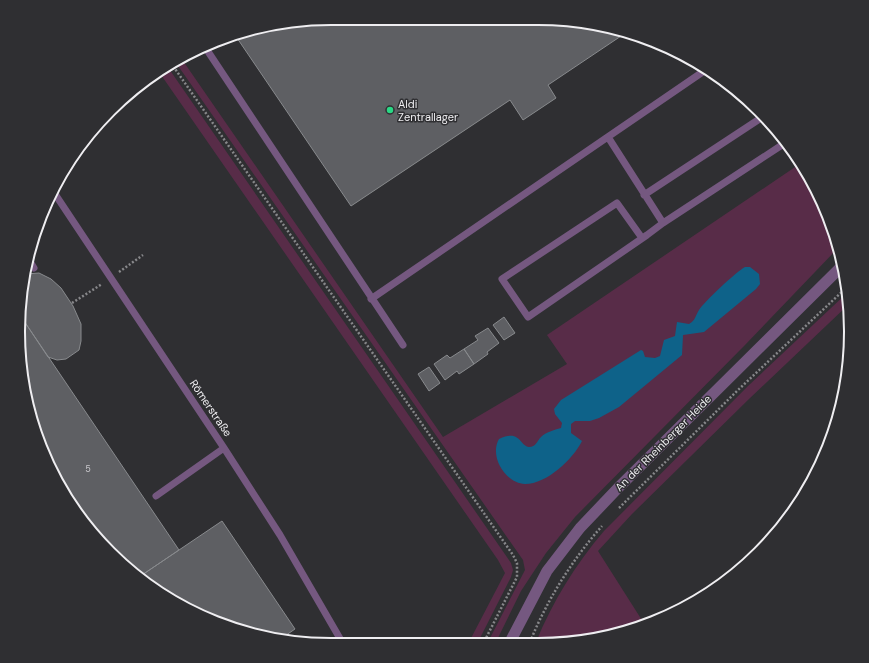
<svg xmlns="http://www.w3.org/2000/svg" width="869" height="663" font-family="'DM Sans',sans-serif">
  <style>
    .green { fill: #582c48 }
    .water { fill: #0e6289 }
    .building { fill: #5e5f63; stroke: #888a8d }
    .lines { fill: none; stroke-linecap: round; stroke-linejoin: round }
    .path { stroke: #87878a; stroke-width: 2.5; stroke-dasharray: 2 2; stroke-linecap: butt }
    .service { stroke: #755880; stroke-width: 7 }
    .tertiary { stroke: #755880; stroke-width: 11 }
    .poi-dot { fill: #29d885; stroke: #2f2f32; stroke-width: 1.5 }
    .labels { text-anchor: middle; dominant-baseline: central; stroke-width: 3; stroke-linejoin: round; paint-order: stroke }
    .number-label { font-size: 9px; fill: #cbcace }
    .poi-label { font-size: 11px; fill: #efeef1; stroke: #2f2f32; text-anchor: start }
    .street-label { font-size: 11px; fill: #efeef1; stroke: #2f2f32 }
    .rim { fill: none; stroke: #efeef1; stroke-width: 2 }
  </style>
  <rect width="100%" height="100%" fill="#2f2f32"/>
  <!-- green -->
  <path class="green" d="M181 58 443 437 567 364 547 335 801 163 827 212 838 248 745 345 575 517 546 553 521 591 496 642H488L525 570 523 560 174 60Z
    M167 66 511 563 513 570 511 577 478 642H469L505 573 498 560 159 72Z
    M847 293 848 305 749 399 632 514 598 551 645 625 638 628 578 642H536C553 601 575 565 604 531L748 386Z"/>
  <!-- water -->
  <path class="water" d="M745 267H750L759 274 760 284 756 289 704 332 683 335 682 355 619 407 599 418 590 421H575L571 424V433L582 441C573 459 547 484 525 484 505 483 489 456 499 439 521 429 519 446 529 447 536 447 537 441 541 437 546 432 554 430 561 428L562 423 555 414 554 409 561 400 641 350 643 351 645 357 655 358 660 356 664 340 675 336 677 322 689 324C696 320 695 316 699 310 704 302 737 271 745 267Z"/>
  <!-- building -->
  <path class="building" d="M332 18 558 19 619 29 627 32 548 85 556 98 523 120 510 100 351 206 235 35 250 29Z
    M39 273 51 279 61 288 73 306 81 324V341L79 350 66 359 57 360 48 357 20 315 26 274Z
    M20 315 179 550 139 577 110 553 71 505 35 432 18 332Z
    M504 317 515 333 504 340 493 325Z
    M488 328 499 343 487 352 488 354 474 364 464 349 478 340 475 336Z
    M464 349 474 364 459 374 457 371 445 380 434 364 447 355 450 358Z
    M429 367 440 383 429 391 418 374Z
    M222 521 295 629 279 640 231 628 158 592 139 577Z"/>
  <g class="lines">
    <!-- path -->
    <path class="path" d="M171 63 513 555 517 563V577L484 642
      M119 272 143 255
      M72 303 102 284
      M619 508 738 390 847 287
      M530 642C547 600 572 560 602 526"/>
    <!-- service -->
    <path class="service" d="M205 47 403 345
      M608 137 663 223 785 143
      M53 191 224 448 280 535 342 642
      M644 195 761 118
      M642 238 617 203 502 279 528 317 647 235 663 223
      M28 258 34 268
      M371 299 707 69
      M156 496 224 448"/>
    <!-- tertiary -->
    <path class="tertiary" d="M510 642 547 571 580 528 618 488 843 265"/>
  </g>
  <!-- markers -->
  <circle class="poi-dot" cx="390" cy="110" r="4"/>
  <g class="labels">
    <!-- number labels -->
    <g class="number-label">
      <text x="88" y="469">5</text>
    </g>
    <!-- poi labels -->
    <g class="poi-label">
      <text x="398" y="104">Aldi<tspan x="398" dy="13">Zentrallager</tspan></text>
    </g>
    <!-- street labels -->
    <g class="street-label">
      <text transform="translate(211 408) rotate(56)">Römerstraße</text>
      <text transform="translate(663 443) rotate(-45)">An der Rheinberger Heide</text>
    </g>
  </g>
  <!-- crop -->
  <path d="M0 0H869V663H0ZM331 25H538A306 306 0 0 1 844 331V332A306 306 0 0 1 538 638H331A306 306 0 0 1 25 332V331A306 306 0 0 1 331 25Z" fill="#2f2f32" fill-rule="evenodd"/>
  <path class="rim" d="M331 25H538A306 306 0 0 1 844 331V332A306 306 0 0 1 538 638H331A306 306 0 0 1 25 332V331A306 306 0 0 1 331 25Z"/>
</svg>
